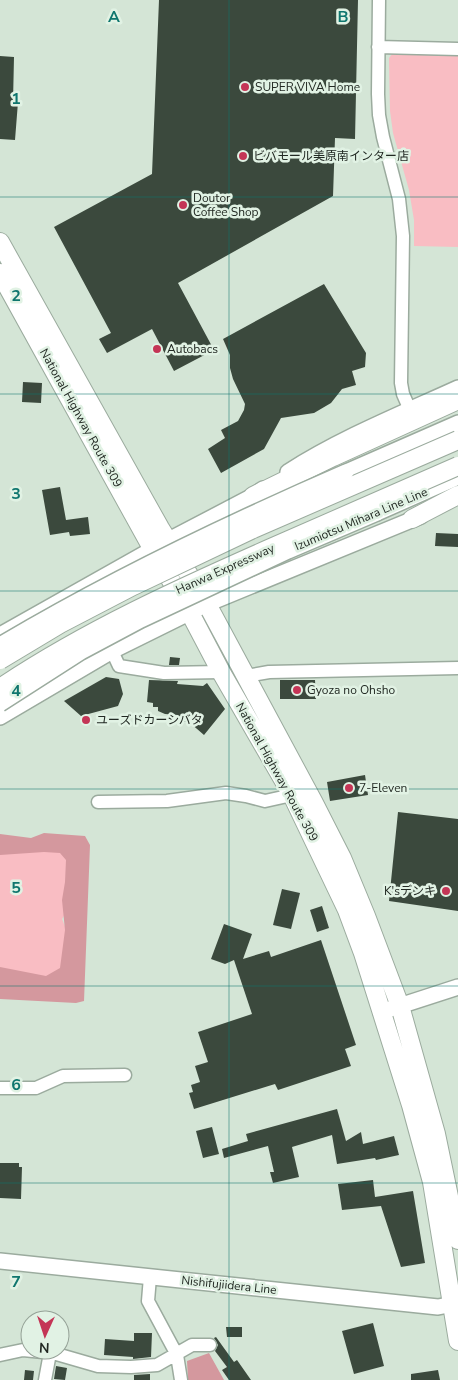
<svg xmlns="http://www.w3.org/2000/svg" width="458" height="1380" font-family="'Nunito Sans','Noto Sans JP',sans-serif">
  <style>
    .green { fill: #f9bdc3 }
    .water { fill: #d4989e }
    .building { fill: #3b493d }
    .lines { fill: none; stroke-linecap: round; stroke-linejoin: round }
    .minor-casing { stroke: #9bab9e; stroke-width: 15 }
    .major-casing { stroke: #9bab9e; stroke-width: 18 }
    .highway-casing { stroke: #9bab9e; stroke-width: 20 }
    .minor { stroke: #fff; stroke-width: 12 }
    .major { stroke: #fff; stroke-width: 15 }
    .highway { stroke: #fff; stroke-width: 18 }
    .major-bridge-casing { stroke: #9bab9e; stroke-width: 18; stroke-linecap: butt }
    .highway-bridge-casing { stroke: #9bab9e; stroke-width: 20; stroke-linecap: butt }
    .major-bridge { stroke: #fff; stroke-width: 15 }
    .highway-bridge { stroke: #fff; stroke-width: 18 }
    .grid { fill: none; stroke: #0f766e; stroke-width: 1; stroke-opacity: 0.55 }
    .poi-dot { fill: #c43556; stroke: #e1f2e4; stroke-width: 2 }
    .labels { text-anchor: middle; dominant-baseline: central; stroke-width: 5; stroke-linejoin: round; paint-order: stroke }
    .poi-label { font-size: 12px; fill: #222923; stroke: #e1f2e4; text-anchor: start }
    .street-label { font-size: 12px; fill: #222923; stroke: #e1f2e4 }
    .grid-label { font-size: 16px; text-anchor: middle; font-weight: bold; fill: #0f766e; stroke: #e1f2e4; stroke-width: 5; stroke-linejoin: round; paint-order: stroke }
  </style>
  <rect width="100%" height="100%" fill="#d4e5d6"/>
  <!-- green -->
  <path class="green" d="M393 53 458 55V247L414 246V220L409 190 393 133 390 111 389 58Z
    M58 848 73 865 70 906 62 919 70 939 62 978 0 972V853Z"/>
  <!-- water -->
  <path class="water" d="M44 833 85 836 90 845 84 1001 76 1003 0 999V967L46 976 60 968 65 930 62 900 65 882 66 860 60 853 44 852 0 855V834L31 838Z
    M209 1353 224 1380H188L187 1361Z"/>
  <!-- building -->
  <path class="building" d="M159 0H358L355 139 335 138 333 196 178 283 214 350 174 371 152 329 107 353 99 339 111 333 54 227 152 174Z
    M0 56 14 57 13 102H18L15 140 0 139Z
    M324 284 366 353 365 367 352 371 356 385 342 389 331 403 314 413 281 418 264 449 221 473 208 449 225 438 221 430 238 421 244 410 245 404 233 379 230 368V355L223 339Z
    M23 382 42 383 41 403 22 402Z
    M60 487 66 520 88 517 90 534 70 536 69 532 50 535 42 490Z
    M436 533 458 534V547L435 546Z
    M170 657 180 658 179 665H169Z
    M106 677 119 679 123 694 118 706 81 716 64 701Z
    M149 680 178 681 177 684 203 686 207 683 225 709 204 735 189 722 177 721 178 715 165 714 158 711V707H153V703L147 702Z
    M280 680H315L316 699H280Z
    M365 775 368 795 330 801 327 782Z
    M398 812 458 819V911L389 901Z
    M282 889 300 893 291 929 273 925Z
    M322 906 329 928 317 932 310 910Z
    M224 924 252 934 243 959 269 951 271 957 321 940 356 1045 345 1049 351 1066 278 1090 275 1084 194 1109 189 1093 193 1092 191 1085 200 1082 195 1066 208 1062 198 1032 252 1014 234 960 225 964 211 959Z
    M337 1109 346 1141 361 1132 363 1144 394 1136 399 1155 376 1160 375 1158 337 1164 332 1135 292 1147 299 1177 273 1183 270 1172H274L268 1146 224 1158 222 1149 248 1141 246 1134Z
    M212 1127 219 1154 203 1158 196 1131Z
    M0 1163H19V1167H22L21 1199 0 1198Z
    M373 1180 375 1197 413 1191 425 1263 401 1267 381 1206 342 1210 338 1184Z
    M373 1323 384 1366 354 1374 342 1331Z
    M226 1327H242V1337H227Z
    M134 1333H152L151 1357 133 1359V1357L104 1355 105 1339 134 1341Z
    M216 1337 234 1362 237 1360 251 1380H229L222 1370 227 1367 215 1351 218 1345 214 1338Z
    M56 1366 67 1368 65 1380 54 1379Z
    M25 1370 34 1371 33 1380H24Z
    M438 1370 440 1380H411V1374Z
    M150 1374V1380H134V1375Z"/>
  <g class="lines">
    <defs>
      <path id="minor" d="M379 0 378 94 379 115 383 137 399 199 403 236 401 383 403 394 410 410
        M378 47 458 49
        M112 651 119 666 164 673 221 672
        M246 676 269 672 458 668
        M98 802 167 801 226 793 246 796 265 801 292 795
        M0 1088H36L63 1076 125 1075
        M150 1277 148 1301 177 1355 181 1380
        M0 1355 23 1350 53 1353 98 1366 131 1367 157 1365 192 1345H210
        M45 1380 50 1353"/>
      <path id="major" d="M288 472C341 438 401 414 458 388
        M346 472 458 423
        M377 513 458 477
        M0 635 167 541 253 496 263 489
        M0 717 112 651 207 604 421 516
        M381 1012 458 987
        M0 1261 438 1307 458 1303"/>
      <path id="highway" d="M0 242 160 528 207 604 314 803 342 858 366 916 400 1006 436 1134 458 1240
        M0 273 153 550 190 613 221 672 292 795 347 910 363 953 411 1105 432 1182 458 1341
        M253 496 333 457 458 400
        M412 519 458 495"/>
    </defs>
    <!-- minor casing -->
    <use href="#minor" class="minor-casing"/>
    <!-- major casing -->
    <use href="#major" class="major-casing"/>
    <!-- highway casing -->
    <use href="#highway" class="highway-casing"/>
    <!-- minor -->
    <use href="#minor" class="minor"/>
    <!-- major -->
    <use href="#major" class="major"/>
    <!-- highway -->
    <use href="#highway" class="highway"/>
    <defs>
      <path id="major-bridge" d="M0 645C111 579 228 523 346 472
        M0 704 81 652 141 620 288 551 377 513"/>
      <path id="highway-bridge" d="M0 660 60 624 133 586 253 529 458 440
        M0 688C85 631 180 588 273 547 335 520 396 493 458 466"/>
    </defs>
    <!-- major-bridge casing -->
    <use href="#major-bridge" class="major-bridge-casing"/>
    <!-- highway-bridge casing -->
    <use href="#highway-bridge" class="highway-bridge-casing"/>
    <!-- major-bridge -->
    <use href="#major-bridge" class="major-bridge"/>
    <!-- highway-bridge -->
    <use href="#highway-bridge" class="highway-bridge"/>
  </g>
  <!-- grid -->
  <path class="grid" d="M229 0V1380M0 197H458M0 394H458M0 591H458M0 789H458M0 986H458M0 1183H458"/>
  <!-- markers -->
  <g class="poi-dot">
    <circle cx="245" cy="87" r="5"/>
    <circle cx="243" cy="156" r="5"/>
    <circle cx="183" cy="205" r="5"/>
    <circle cx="157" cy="349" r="5"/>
    <circle cx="297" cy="690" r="5"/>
    <circle cx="86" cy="720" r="5"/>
    <circle cx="349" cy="788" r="5"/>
    <circle cx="446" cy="891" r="5"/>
  </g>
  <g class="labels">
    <!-- poi labels -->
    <g class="poi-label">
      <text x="255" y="87">SUPER VIVA Home</text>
      <text x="253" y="156">ビバモール美原南インター店</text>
      <text x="193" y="198">Doutor<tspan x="193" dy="14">Coffee Shop</tspan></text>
      <text x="167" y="349">Autobacs</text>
      <text x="307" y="690">Gyoza no Ohsho</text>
      <text x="96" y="720">ユーズドカーシバタ</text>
      <text x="359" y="788">7-Eleven</text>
      <text x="436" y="891" text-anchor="end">K'sデンキ</text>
    </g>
    <!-- street labels -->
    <g class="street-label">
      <text transform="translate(81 418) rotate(61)">National Highway Route 309</text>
      <text transform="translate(361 519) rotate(-23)">Izumiotsu Mihara Line Line</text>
      <text transform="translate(225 569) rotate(-24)">Hanwa Expressway</text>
      <text transform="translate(277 772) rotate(61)">National Highway Route 309</text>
      <text transform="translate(229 1285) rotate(6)">Nishifujiidera Line</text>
    </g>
  </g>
  <g class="grid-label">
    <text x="114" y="22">A</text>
    <text x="343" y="22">B</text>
    <text x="16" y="104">1</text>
    <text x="16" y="301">2</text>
    <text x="16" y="499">3</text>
    <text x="16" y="696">4</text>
    <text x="16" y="893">5</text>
    <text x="16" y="1090">6</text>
    <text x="16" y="1287">7</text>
  </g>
  <!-- north arrow -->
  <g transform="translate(45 1335) rotate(183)"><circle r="24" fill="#e1f2e4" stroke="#95a297"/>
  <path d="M0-4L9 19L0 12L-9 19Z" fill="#c43556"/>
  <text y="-8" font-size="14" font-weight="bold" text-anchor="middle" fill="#222923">N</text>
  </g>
</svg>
